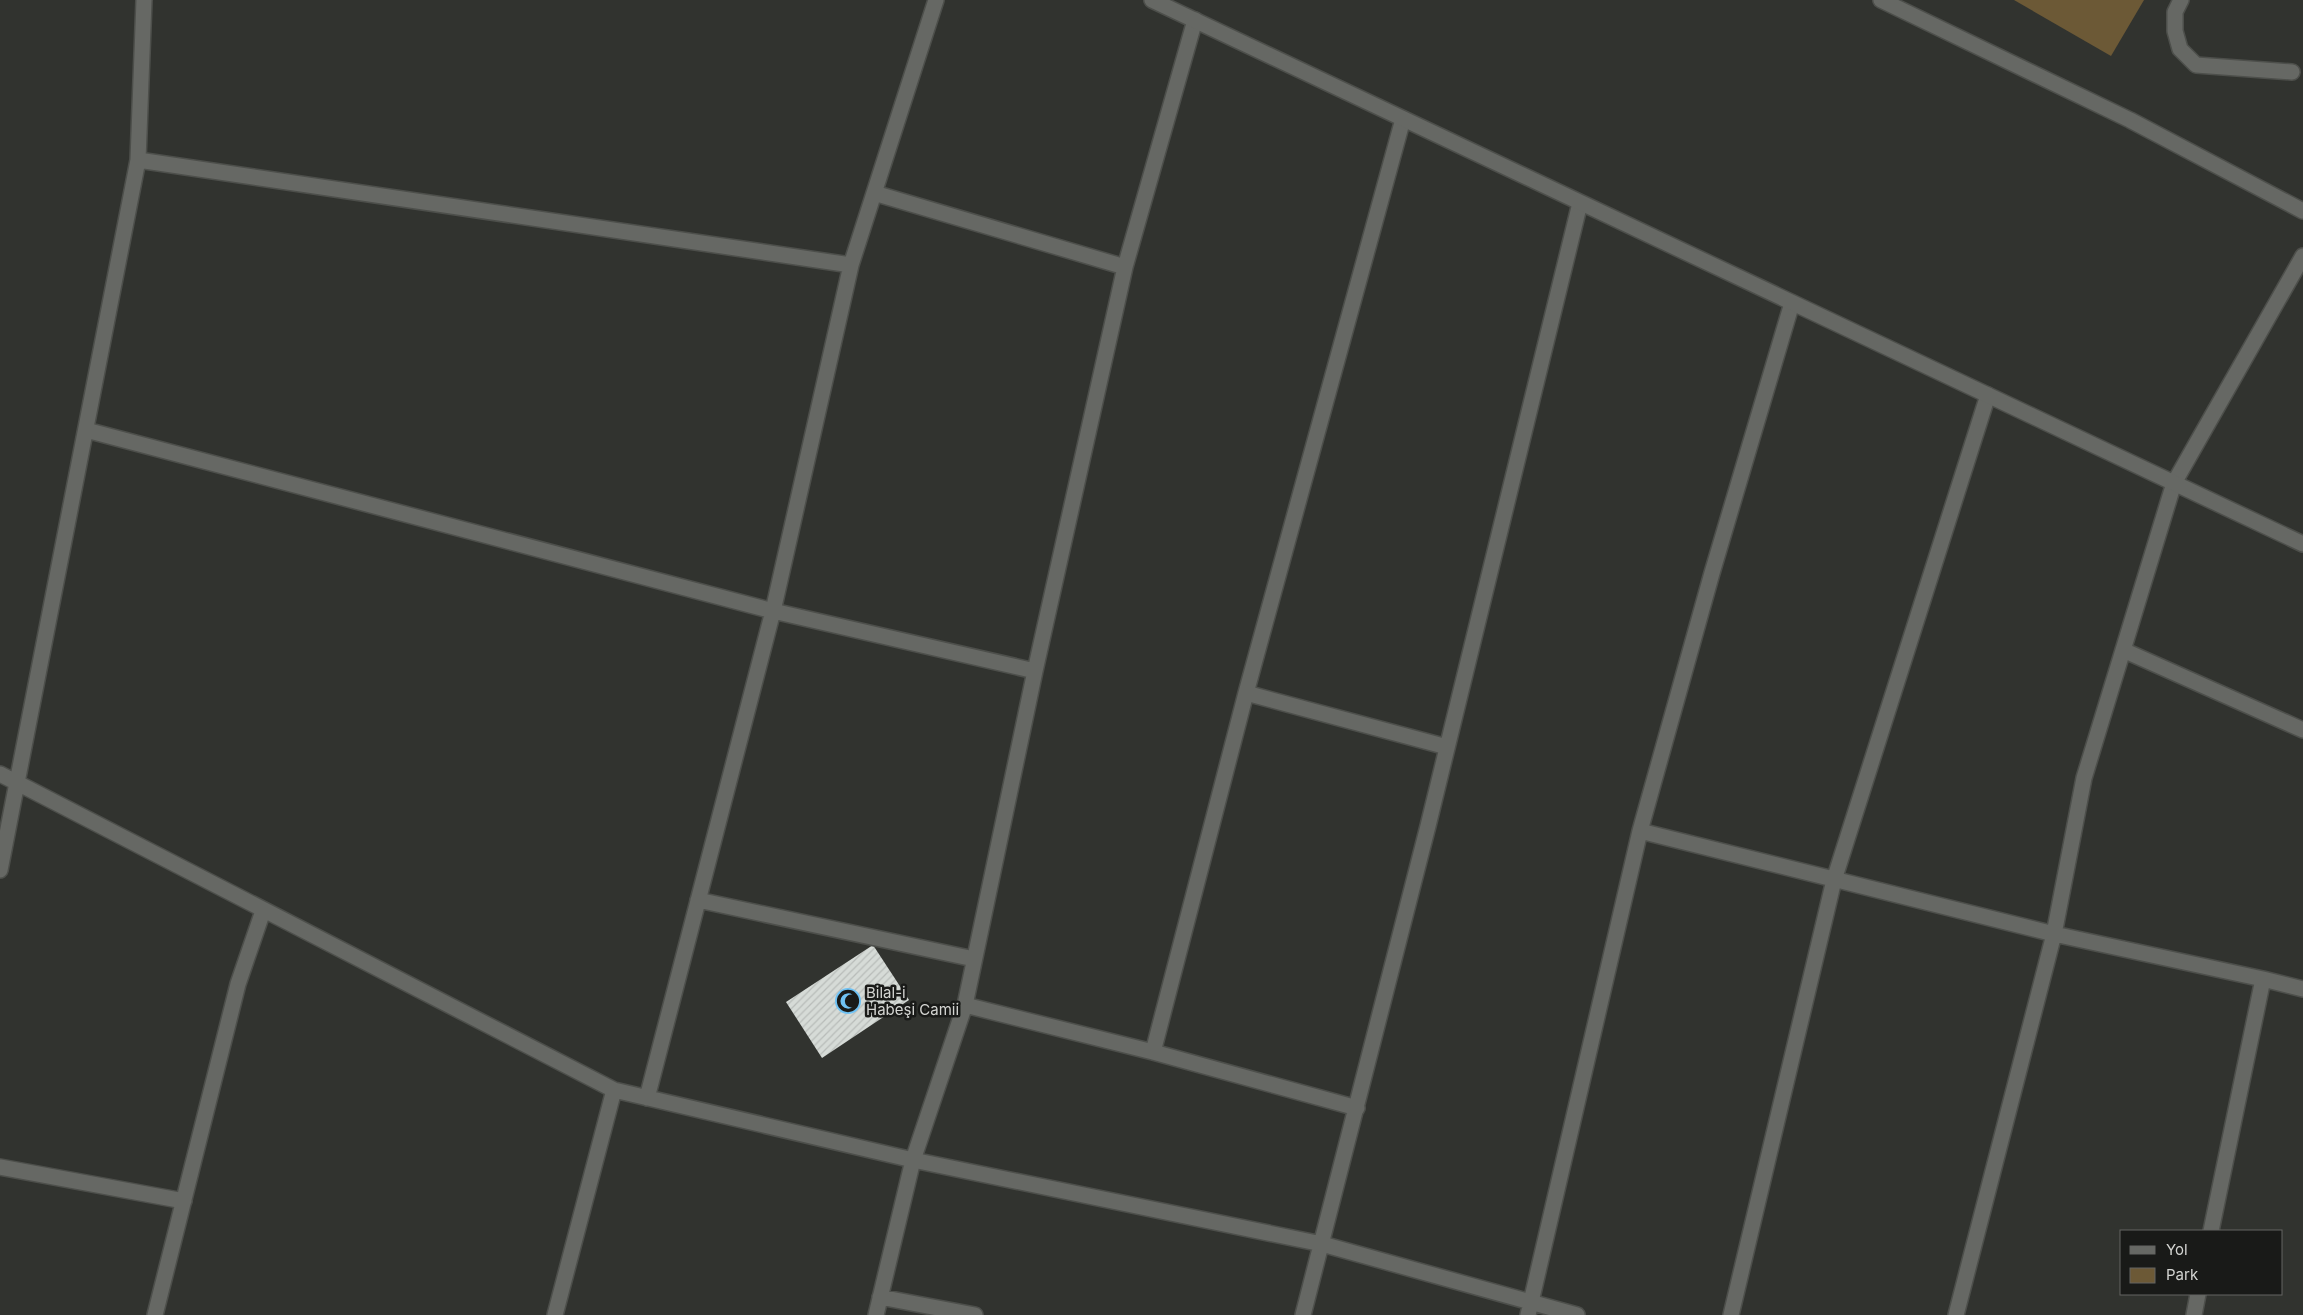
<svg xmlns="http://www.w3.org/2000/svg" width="2303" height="1315" font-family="Inter,sans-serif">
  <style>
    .park { fill: #6c5936 }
    .building { fill: url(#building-hatch) }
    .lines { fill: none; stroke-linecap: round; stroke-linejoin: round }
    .street-casing { stroke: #4d4f4b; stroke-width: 18 }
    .secondary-casing { stroke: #4d4f4b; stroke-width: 18 }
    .street { stroke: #666864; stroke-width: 15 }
    .secondary { stroke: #666864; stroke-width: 15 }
    .labels { text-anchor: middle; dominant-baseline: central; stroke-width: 5; stroke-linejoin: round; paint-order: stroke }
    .poi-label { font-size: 15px; fill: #d4d5d2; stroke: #191a18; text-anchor: start }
  </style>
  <defs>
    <pattern id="building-hatch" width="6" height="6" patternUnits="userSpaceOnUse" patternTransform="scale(1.25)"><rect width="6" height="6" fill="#d6dbd7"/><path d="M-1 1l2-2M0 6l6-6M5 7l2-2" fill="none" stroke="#b8bcb9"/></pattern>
  </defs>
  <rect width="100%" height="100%" fill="#31332f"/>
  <!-- park -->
  <path class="park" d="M2014 0H2144L2111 56Z"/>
  <!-- building -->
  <path class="building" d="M873 945 909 1000 822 1058 786 1002Z"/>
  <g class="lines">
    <defs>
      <path id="street" d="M1881 0 2130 120 2303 211
        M2181 0 2175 12V31L2180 49 2196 65 2292 72
        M138 160 851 265
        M874 193 1125 267
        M86 430 773 611 1035 671
        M2123 650 2303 730
        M1246 693 1447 747
        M0 774 614 1090 913 1160 1322 1244 1577 1315
        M1640 831 2054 934 2263 979 2303 989
        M0 870 138 160 144 0
        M698 900 974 959
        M965 1005 1153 1052 1357 1108
        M1153 1052 1246 693 1403 119
        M647 1098 773 611 851 265 936 0
        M0 1167 184 1201
        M2211 1231 2263 979
        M880 1297 975 1315
        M155 1315 238 984 263 911
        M555 1315 614 1090
        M876 1315 913 1160 965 1005 1035 671 1125 267 1195 20
        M1303 1315 1428 826 1580 203
        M1528 1315 1640 831 1712 573 1792 303
        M1731 1315 1834 880 1988 395
        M1956 1315 2054 934 2084 778 2174 483 2303 256
        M2194 1315 2198 1294"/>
      <path id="secondary" d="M1152 0 2303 544"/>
    </defs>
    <!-- street casing -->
    <use href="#street" class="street-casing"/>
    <!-- secondary casing -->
    <use href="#secondary" class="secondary-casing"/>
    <!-- street -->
    <use href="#street" class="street"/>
    <!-- secondary -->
    <use href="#secondary" class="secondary"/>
  </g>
  <!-- icons -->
  <defs>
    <symbol id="mosque-ring" viewBox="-11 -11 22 22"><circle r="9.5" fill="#191a18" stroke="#6fc2f4" stroke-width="1.5"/><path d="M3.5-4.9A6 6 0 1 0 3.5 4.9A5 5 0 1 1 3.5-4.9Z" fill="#6fc2f4"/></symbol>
  </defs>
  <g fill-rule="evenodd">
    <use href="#mosque-ring" x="834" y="987" width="28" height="28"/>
  </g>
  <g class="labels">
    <!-- poi labels -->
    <g class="poi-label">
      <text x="866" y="992">Bilal-i<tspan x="866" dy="17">Habeşi Camii</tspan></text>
    </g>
  </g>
  <!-- legend -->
  <rect x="2120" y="1230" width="162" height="65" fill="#191a18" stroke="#646562"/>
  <rect x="2130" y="1246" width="25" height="8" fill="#666864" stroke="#646562"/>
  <text x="2166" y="1255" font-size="15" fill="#d4d5d2">Yol</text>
  <rect x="2130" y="1268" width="25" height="15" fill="#6c5936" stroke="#646562"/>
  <text x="2166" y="1280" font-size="15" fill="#d4d5d2">Park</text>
</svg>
